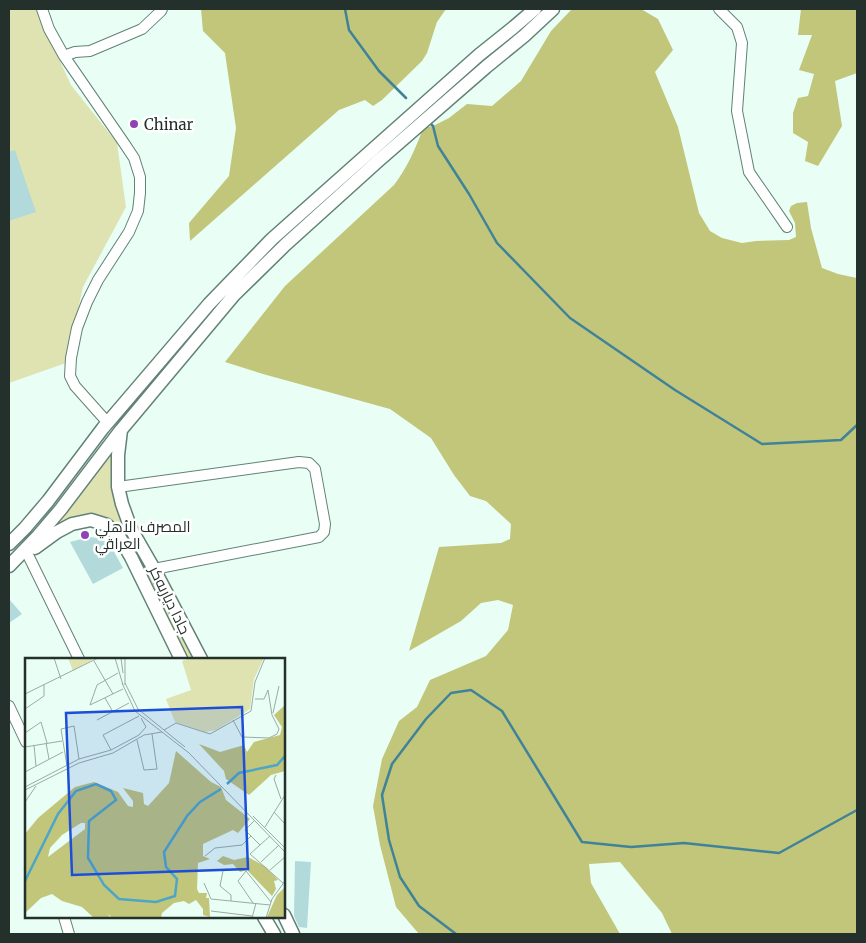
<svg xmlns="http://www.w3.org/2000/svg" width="866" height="943" font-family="Merriweather,Cairo,serif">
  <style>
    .green { fill: #dfe3b1 }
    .forest { fill: #c1c67a }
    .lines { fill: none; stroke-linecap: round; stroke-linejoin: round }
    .stream { stroke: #408399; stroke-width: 2.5 }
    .building { fill: #b3dadb }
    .minor-casing { stroke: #628276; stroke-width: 12 }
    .major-casing { stroke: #628276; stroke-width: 15 }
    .minor { stroke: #fff; stroke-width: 10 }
    .major { stroke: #fff; stroke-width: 12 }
    .poi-dot { fill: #8f44b6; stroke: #fff; stroke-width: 2 }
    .labels { text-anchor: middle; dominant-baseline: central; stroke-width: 5; stroke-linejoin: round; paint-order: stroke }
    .poi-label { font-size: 15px; fill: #23302b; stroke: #fff; text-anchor: start }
    .street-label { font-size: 15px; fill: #23302b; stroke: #fff }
    .inset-river { fill: none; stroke: #4da6c8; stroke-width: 2.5 }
    .inset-road { fill: none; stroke: #9aaca4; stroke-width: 1 }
    .view { fill: #1d4ed8; fill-opacity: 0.15; stroke: #1d4ed8; stroke-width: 2.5 }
    .inset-edge { fill: none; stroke: #23302b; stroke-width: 2.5 }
  </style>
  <rect width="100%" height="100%" fill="#e9fef5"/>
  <!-- green -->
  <path class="green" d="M9 9H36L71 85 117 143 126 207 83 287 66 363 9 383Z
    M121 430 122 504 201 659H181L120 538 91 520 9 566Z"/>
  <!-- forest -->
  <path class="forest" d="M201 9H446L437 22 427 53 422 61 382 100 373 106 365 100 339 110 190 241 189 223 229 176 236 128 225 53 203 31Z
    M572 9H641L658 19 673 50 655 72 678 127 699 213 710 231 722 238 742 243 756 241 789 240 796 237 795 223 789 211 791 206 797 203 807 202 811 228 822 268 838 274 857 278V934H672L662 913 620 862 589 864 591 883 620 934H419L396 907 380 845 373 806 382 759 399 721 417 707 430 680 486 656 508 630 513 605 498 600 481 603 461 621 409 651 439 547 501 543 510 539 511 524 486 501 470 496 454 475 431 438 390 409 263 374 225 362 285 286 394 185C407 168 416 148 423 128L433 126 449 118 467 104 492 106 521 81 551 31Z
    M801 9H857V73L835 81 842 126 818 166 805 161 808 142 793 133V113L798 98 808 96 814 74 799 70 812 35H798Z"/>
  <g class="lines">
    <!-- stream -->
    <path class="stream" d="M345 9 349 30 379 71 406 98
      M430 123 433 126 438 146 469 194 497 243 570 318 675 390 762 444 841 440 857 425
      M456 934 419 906 400 877 389 840 382 795 392 764 426 719 451 693 471 690 502 711 582 842 631 847 684 843 779 853 857 810"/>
  </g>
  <!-- building -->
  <path class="building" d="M15 150 36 212 9 221V152Z
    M89 537 98 538 106 542 112 548 123 568 93 584 70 542Z
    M9 599 22 614 9 623Z
    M295 861 311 862 307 928 299 927 294 916Z"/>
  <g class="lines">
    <defs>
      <path id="minor" d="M42 9 49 29 64 56 124 143 134 158 140 177V193L138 211 129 232 98 280 87 302 77 328 71 358 70 376 75 386 108 423
        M719 9 737 27 742 43 737 111 749 172 787 227
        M64 56 75 52 90 51 142 29 161 11 162 9
        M118 487 299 462 309 463 315 469 325 524 324 532 319 537 154 569
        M27 553 79 659
        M9 706 26 742
        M64 917 69 934"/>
      <path id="major" d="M121 430 118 455V487L122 504 131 529 154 569 201 659
        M9 544 25 528 48 501 103 428 209 304 272 239 479 55 514 27 535 9
        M35 548 57 532 72 524 91 520 107 525 120 538 131 557 181 659
        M9 566 38 536 61 509 121 430 234 295 285 245 378 161 486 67 524 36 553 9
        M284 915 293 934
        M264 917 274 934"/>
    </defs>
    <!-- minor casing -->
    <use href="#minor" class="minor-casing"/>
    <!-- major casing -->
    <use href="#major" class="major-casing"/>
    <!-- minor -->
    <use href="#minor" class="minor"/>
    <!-- major -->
    <use href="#major" class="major"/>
  </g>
  <!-- markers -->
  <g class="poi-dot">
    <circle cx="134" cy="124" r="5"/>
    <circle cx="85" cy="535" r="5"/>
  </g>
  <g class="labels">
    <!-- poi labels -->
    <g class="poi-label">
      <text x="144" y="124">Chinar</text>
      <text x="95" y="526">المصرف الأهلي<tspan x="95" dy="17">العراقي</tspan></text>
    </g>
    <!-- street labels -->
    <g class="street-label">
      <text transform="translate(170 600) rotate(64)">جادا دیاربه‌كر</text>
    </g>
  </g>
  <!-- overview -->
  <g transform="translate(25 658)">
    <rect width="260" height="260" fill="#e9fef5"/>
    <path d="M43 0H66L67 2 48 13ZM166 0H239L229 21 225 51 191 72 180 74 150 64 141 41 166 32 157 3Z" fill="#dfe3b1"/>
    <path d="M260 47V113L246 117 224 137 201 121 199 113 174 86 195 94 219 87 222 94 229 84 255 77 257 69 249 57ZM151 93 186 124 196 129 201 142 225 161 213 175 208 172 178 186V198L185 201 173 205 172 231 174 235H182L181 240H184L185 259 178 257V251L171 242 164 246 159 243 149 245 137 255 136 260H87L83 256 85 260H69L57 249 37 243 27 236 16 240 0 255V176L13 160 50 129 69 124 93 134 103 148 108 149V143L98 130 118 135 119 146 123 148 144 125ZM56 165H60V171L23 199 25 190 37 177ZM198 198 209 202 223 199 241 209 253 222 249 223 251 231 247 238 222 212 215 214 208 206 199 207 192 203ZM260 229V260L242 259 252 237Z" fill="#c1c67a" fill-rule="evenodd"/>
    <path class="inset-river" d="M202 126 214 115 252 107 260 98M0 223 33 156 51 133 71 126 86 133 91 142 64 163 63 200 79 227 94 241 131 244 150 238 152 221 141 209 139 194 162 158 175 144 196 131"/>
    <path class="inset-road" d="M29 0 36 21M90 0 98 27M96 0 98 15M69 3 88 36M93 15 72 27 65 47 98 31M97 25 110 53 164 95 260 194M100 25 113 51 160 89M100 27V0M0 36 73 0M80 40 88 54M230 41H239L243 32M0 51 19 38V26M248 55 254 28M72 62 104 45M208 62 217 79 244 80 252 76 254 71 247 57 243 32M139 72 151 65 185 76 226 53 230 24 240 0M0 75 16 64 22 85M112 82 119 112 132 111 127 76M21 85 24 101M9 87 11 108M0 89 37 83M86 92 78 77 114 58M42 108 36 71 49 68 54 101M0 114 38 94M251 117 249 121 256 141M0 129 54 101 86 92 114 77 121 69 116 60M0 132 54 105 88 95 119 77 137 74M0 144 11 128M249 154 260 166M228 158 260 190M230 162 220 172 235 187M240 169 260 137M245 178 225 196 258 225M180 198 190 190 217 187 226 178M236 204 254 187M245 212 260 199M198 213 195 228 206 237V243M179 225 186 241 245 247M228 245 213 223 221 213 246 244M186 253 227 258M227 260 231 245M241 260 247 241 260 223"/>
    <path class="view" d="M217 49 223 211 47 217 41 55Z"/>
    <rect width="260" height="260" class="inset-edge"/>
  </g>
  <!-- border -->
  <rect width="866" height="943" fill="none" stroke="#23302b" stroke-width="20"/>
</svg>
